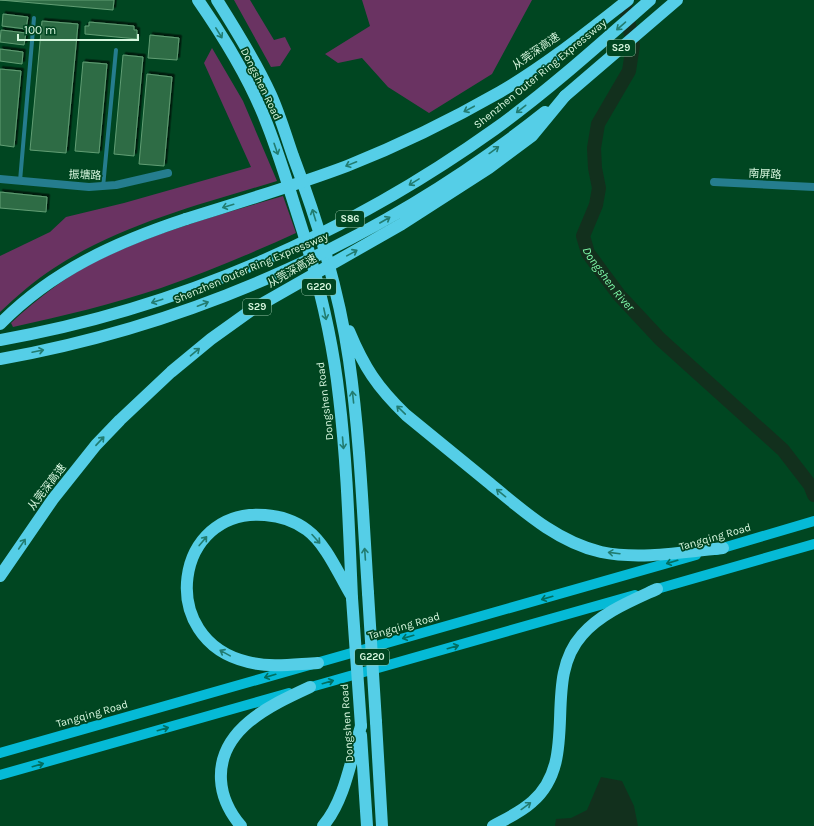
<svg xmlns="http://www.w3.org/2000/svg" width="814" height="826" font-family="Karla,'Noto Sans SC',sans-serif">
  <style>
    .green { fill: #6a3362 }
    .water { fill: #12301d }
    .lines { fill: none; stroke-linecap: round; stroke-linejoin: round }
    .river { stroke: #12301d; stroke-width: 14 }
    .building { fill: #2f6c45; stroke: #619e74; filter: url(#shadow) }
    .lane { stroke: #257d8e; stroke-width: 4 }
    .street { stroke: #257d8e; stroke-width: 8 }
    .primary { stroke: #05bad6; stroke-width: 10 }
    .highway { stroke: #55cee7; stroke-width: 12 }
    .highway-bridge { stroke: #55cee7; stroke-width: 12 }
    .oneway { stroke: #227c70 }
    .oneway2 { stroke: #026f60 }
    .labels { text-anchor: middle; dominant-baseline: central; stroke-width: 3.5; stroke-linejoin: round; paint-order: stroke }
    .shield { fill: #004621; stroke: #96c2a6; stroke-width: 1 }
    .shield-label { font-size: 10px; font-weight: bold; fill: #d7f7df }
    .street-label { font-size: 11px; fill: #d7f7df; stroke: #004621 }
    .water-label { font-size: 12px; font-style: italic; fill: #7ff9a9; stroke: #004621 }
  </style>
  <defs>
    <filter id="shadow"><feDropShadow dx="2.5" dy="-2.5" stdDeviation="0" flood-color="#0009"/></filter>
  </defs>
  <rect width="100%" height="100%" fill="#004621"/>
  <!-- green -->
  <path class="green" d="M234 0H250L274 40 285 37 291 49 280 66 271 67Z
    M362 0H532L492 74 429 113 388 87 362 58 338 63 325 54 370 26Z
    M212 48 243 101 277 181C202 204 121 224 54 268 35 280 17 296 0 312V256L50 232 66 217 124 203 251 167 204 63Z
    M283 196 296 233C252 253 207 272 161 288 113 304 63 316 13 327L11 323C39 297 70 273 105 257 162 230 223 214 283 196Z"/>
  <!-- water -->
  <path class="water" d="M601 777 622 781 634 806 638 826H555L556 819 571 818 587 810Z"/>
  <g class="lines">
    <!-- river -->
    <path class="river" id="s1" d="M624 0 633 45 629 71 598 124 594 148 595 168 599 188 596 205 583 236 588 253 619 295 660 339 783 450 810 485 814 495"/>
  </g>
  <!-- building -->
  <path class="building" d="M0 0H114L113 10Z
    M3 14 28 17 26 29 2 26Z
    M42 21 78 24 66 153 30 150Z
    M89 22 134 26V30H137V39L85 34V26H89Z
    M1 30 26 33 24 45 0 42Z
    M150 35 179 38 177 60 148 58Z
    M0 49 23 52 22 64 0 61Z
    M123 55 143 57 134 156 114 154Z
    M83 62 107 64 99 153 75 151Z
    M0 69 21 71 14 147 0 145Z
    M147 74 172 77 164 166 139 164Z
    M0 192 47 197 46 212 0 208Z"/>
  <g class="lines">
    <!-- lane -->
    <path class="lane" d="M20 181 34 18
      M103 187 116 50"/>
    <!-- street -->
    <path class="street" d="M0 179 89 187 116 185 168 173
      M714 182 814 187"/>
    <!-- primary -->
    <path class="primary" d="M716 550 814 521
      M650 591 814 544
      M304 689 635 595
      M0 753 696 555
      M0 775 289 693"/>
    <!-- highway -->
    <path class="highway" d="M198 0C223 36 251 82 267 124 278 152 287 181 296 210 316 271 332 333 339 397 347 463 349 531 352 598
      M217 0C236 30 256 62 271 95 280 115 286 136 293 156 318 222 339 290 349 360 360 437 363 516 368 593
      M565 96 677 0
      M0 324C52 271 116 242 186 219
      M349 331C364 367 377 387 406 415 433 437 461 460 488 482 522 510 557 542 601 552 639 560 684 552 723 548
      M318 663C295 664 271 668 248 662 155 640 174 507 265 515 280 516 295 521 307 530 326 544 339 575 351 595
      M376 722 382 826
      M361 735 367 826
      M241 826C230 813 222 798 221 780 218 729 271 705 310 687
      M323 826C345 800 351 759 361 726
      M493 826C506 819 521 812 532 802 582 759 540 682 582 635 601 613 631 601 657 589"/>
    <!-- highway-bridge -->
    <path class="highway-bridge" d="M186 219C240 202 294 186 347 166 400 145 451 120 500 92 545 66 587 32 628 0
      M0 340C178 309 348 234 495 129 549 90 600 44 650 0
      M0 359C198 324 388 237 545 112
      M0 576 53 499 96 445 120 420 171 372 211 339 253 309 402 224 489 168 532 136 565 96
      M368 593 376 722
      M352 598 361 726"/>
  </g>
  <!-- one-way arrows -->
  <defs><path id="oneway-shaft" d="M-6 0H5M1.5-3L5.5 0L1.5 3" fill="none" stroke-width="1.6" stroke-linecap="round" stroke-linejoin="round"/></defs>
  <g class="oneway">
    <use href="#oneway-shaft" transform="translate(621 26) rotate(139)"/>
    <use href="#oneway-shaft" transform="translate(219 33) rotate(58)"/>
    <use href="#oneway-shaft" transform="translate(469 109) rotate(152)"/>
    <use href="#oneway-shaft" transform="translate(521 109) rotate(142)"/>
    <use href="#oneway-shaft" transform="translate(276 149) rotate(71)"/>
    <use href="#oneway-shaft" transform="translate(494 150) rotate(-36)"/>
    <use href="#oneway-shaft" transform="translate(351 164) rotate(158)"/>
    <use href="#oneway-shaft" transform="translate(414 182) rotate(148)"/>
    <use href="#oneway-shaft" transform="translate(228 206) rotate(163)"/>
    <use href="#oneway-shaft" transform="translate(314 215) rotate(-107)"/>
    <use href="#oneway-shaft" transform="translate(385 220) rotate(-30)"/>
    <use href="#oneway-shaft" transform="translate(352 253) rotate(-29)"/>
    <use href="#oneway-shaft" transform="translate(157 301) rotate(162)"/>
    <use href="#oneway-shaft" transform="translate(203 304) rotate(-21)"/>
    <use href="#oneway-shaft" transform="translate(325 314) rotate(78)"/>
    <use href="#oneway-shaft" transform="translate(38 351) rotate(-12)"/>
    <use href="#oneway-shaft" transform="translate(195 352) rotate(-40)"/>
    <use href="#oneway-shaft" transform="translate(353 397) rotate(-96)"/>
    <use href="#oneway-shaft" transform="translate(401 410) rotate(-136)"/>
    <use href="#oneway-shaft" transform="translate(100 441) rotate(-47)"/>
    <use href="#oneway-shaft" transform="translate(343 443) rotate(85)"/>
    <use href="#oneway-shaft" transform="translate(501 493) rotate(-141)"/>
    <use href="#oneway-shaft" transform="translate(316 539) rotate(48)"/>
    <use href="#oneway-shaft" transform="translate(203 541) rotate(-50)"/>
    <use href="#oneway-shaft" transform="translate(22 544) rotate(-56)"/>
    <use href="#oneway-shaft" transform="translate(614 553) rotate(-173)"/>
    <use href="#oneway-shaft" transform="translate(365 554) rotate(-94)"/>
    <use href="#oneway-shaft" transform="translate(225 653) rotate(-151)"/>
    <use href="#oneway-shaft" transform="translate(526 806) rotate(-36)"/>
  </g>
  <g class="oneway2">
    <use href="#oneway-shaft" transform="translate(672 562) rotate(164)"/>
    <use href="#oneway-shaft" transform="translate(547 598) rotate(164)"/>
    <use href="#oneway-shaft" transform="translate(408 637) rotate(164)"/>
    <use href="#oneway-shaft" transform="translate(453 647) rotate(-16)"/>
    <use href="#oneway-shaft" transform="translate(270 676) rotate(164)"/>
    <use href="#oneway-shaft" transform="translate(328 682) rotate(-16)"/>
    <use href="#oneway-shaft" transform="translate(163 729) rotate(-16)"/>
    <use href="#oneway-shaft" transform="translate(38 765) rotate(-16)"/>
  </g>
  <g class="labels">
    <!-- shield labels -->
    <g class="shield">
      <rect x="607" y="40" width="28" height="16" rx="3"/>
      <rect x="336" y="211" width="28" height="16" rx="3"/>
      <rect x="302" y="279" width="34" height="16" rx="3"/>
      <rect x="243" y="299" width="28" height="16" rx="3"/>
      <rect x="355" y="649" width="34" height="16" rx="3"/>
    </g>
    <g class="shield-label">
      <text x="621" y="48">S29</text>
      <text x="350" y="219">S86</text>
      <text x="319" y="287">G220</text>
      <text x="257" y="307">S29</text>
      <text x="372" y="657">G220</text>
    </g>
    <!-- street labels -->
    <g class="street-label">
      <text transform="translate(536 51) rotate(-35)">从莞深高速</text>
      <text transform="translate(540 74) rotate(-39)">Shenzhen Outer Ring Expressway</text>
      <text transform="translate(261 84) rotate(64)">Dongshen Road</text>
      <text transform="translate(765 174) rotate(3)">南屏路</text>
      <text transform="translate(85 175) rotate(2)">振塘路</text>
      <text transform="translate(251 268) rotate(-23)">Shenzhen Outer Ring Expressway</text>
      <text transform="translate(292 271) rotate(-30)">从莞深高速</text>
      <text transform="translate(325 401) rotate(-97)">Dongshen Road</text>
      <text transform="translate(47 487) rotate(-53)">从莞深高速</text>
      <text transform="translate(715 537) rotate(-16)">Tangqing Road</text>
      <text transform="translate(404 626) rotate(-16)">Tangqing Road</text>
      <text transform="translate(92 714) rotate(-16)">Tangqing Road</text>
      <text transform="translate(347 723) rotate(-94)">Dongshen Road</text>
    </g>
    <!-- water labels -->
    <g class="water-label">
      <text stroke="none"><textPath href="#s1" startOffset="300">Dongshen River</textPath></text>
    </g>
  </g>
  <!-- scale -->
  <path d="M18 34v6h120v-6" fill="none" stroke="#d7f7df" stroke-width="2"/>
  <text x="24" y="34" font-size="12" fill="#d7f7df" stroke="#004621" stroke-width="3" paint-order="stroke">100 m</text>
</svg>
